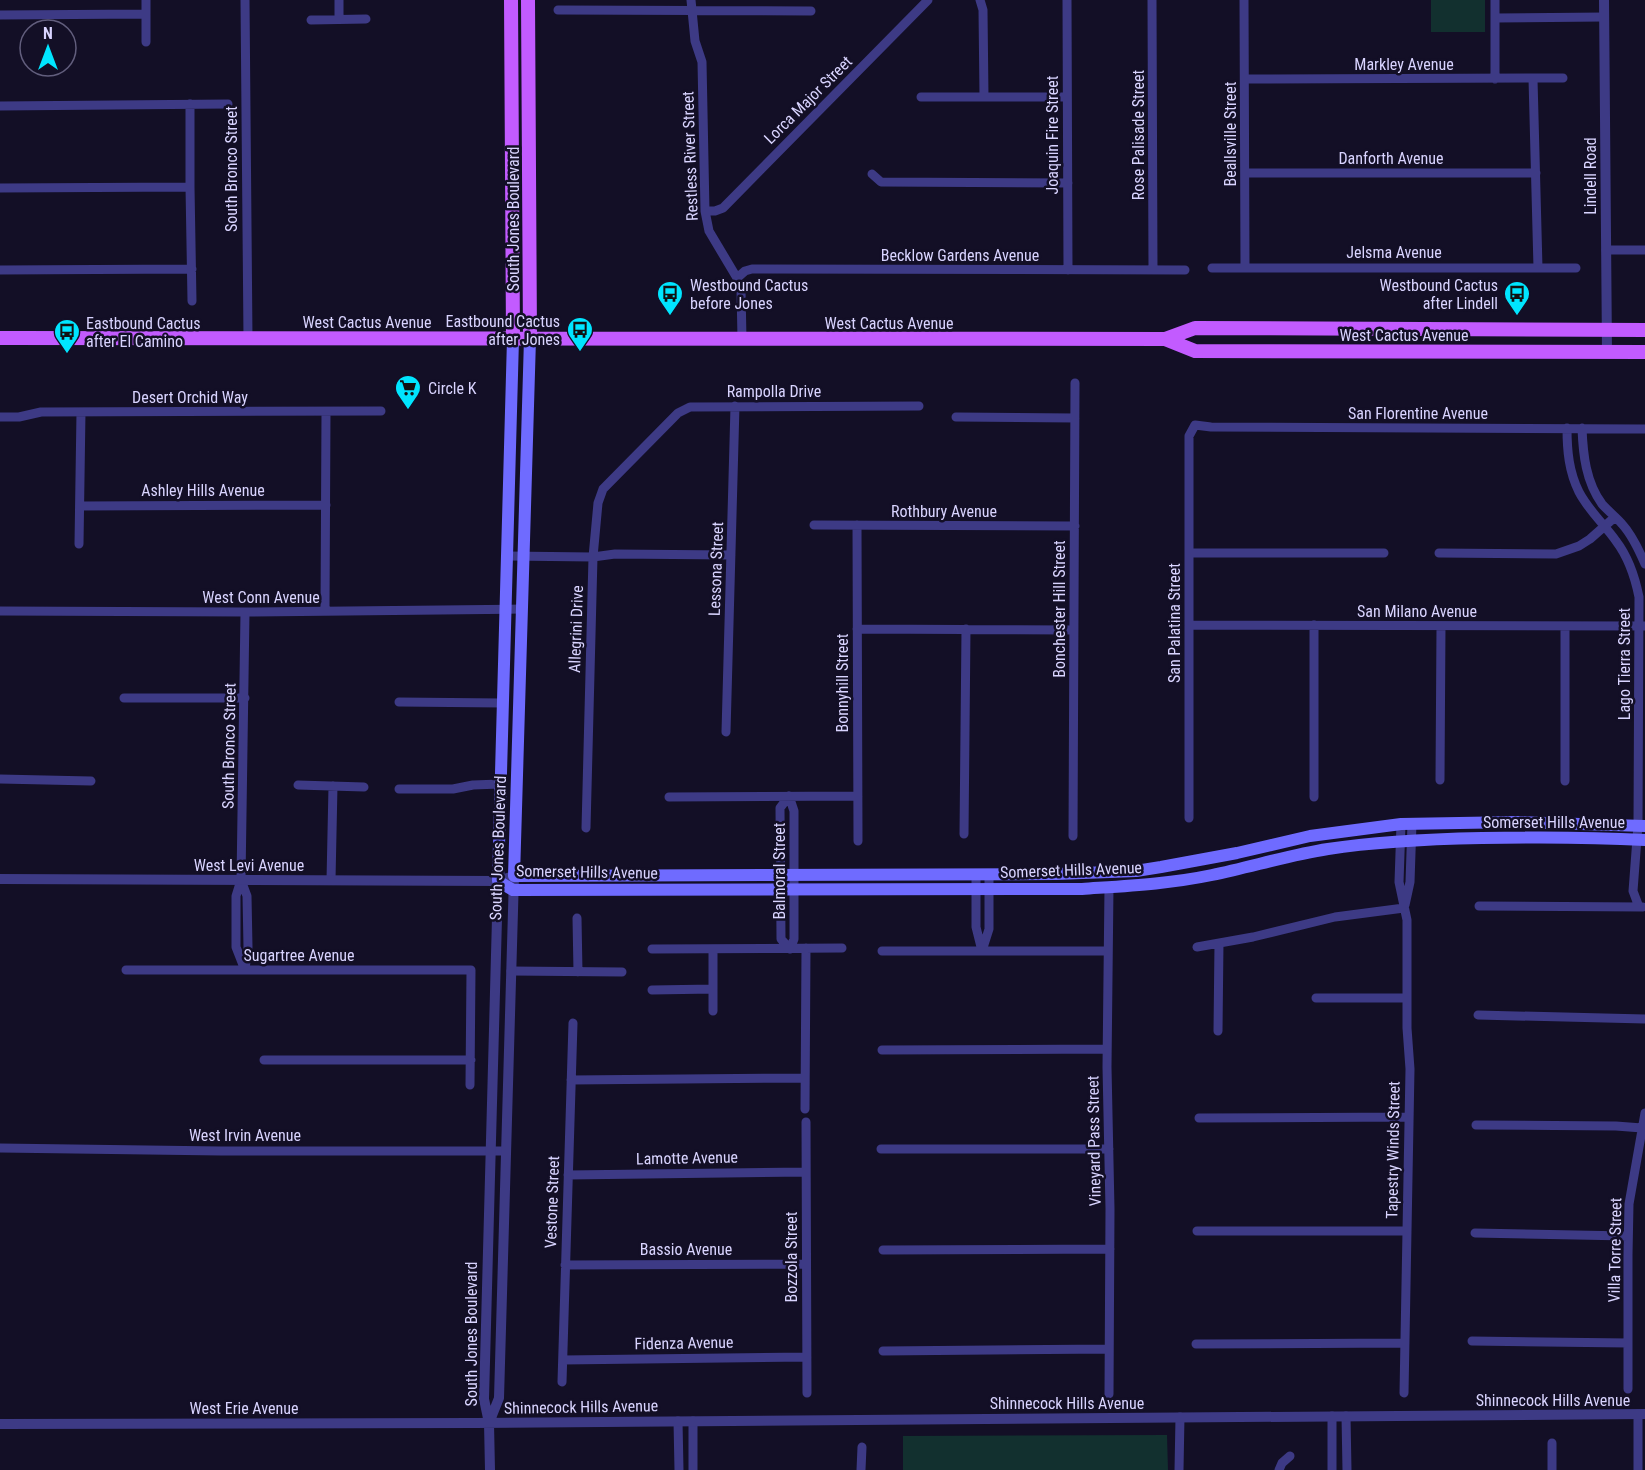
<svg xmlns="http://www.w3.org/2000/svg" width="1645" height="1470" font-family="'Roboto Condensed',sans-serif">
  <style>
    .green { fill: #12302f }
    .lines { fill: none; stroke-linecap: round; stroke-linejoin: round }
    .minor { stroke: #3d3a85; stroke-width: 9 }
    .tertiary { stroke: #3d3a85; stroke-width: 10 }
    .secondary { stroke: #6f6bff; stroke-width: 12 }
    .primary { stroke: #c25bff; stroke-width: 14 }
    .labels { text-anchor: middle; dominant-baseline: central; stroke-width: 5; stroke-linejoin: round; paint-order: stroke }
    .street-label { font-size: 16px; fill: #d9d4ff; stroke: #130f26 }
    .poi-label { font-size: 16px; fill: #d9d4ff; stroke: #130f26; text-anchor: start }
  </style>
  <rect width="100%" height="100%" fill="#130f26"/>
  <!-- green -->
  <path class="green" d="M1431 0H1485V32H1431Z
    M1167 1435 1168 1470H903V1436Z"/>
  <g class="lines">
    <!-- minor -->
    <path class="minor" d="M245 0 248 339
      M339 0V19
      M691 0 695 41 702 62 705 211 709 231 737 278 741 290 742 339
      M980 0 983 10 984 97
      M1067 0 1068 270
      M1152 0 1153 270
      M1244 0 1245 268
      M1495 0V79
      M558 10 811 11
      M0 15 146 14
      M1496 18 1604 17
      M311 20 366 19
      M146 42V0
      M1245 79 1563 78
      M1533 79 1538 268
      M921 97H1067
      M190 104V187L192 301
      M0 106 228 104
      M1245 173H1536
      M872 174 881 182 1068 183
      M0 188 190 187
      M705 211H715L723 208 928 0
      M1606 250H1645
      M1212 268H1576
      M0 270 192 269
      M737 278 745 271 752 269 1185 270
      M0 417H19L41 412 381 411
      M956 417 1075 418
      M1567 428C1567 451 1569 472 1579 492 1589 511 1604 524 1616 541 1629 558 1635 577 1639 597L1638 825 1633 891 1639 907
      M1582 428C1583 455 1586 482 1602 504 1608 511 1616 517 1622 524 1632 535 1639 550 1645 564
      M80 506 326 505
      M814 525 1075 526
      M857 525 858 841
      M79 544 81 412
      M1190 553H1384
      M1439 553 1556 554 1579 546 1590 539 1615 517
      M506 556 593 557 615 554 731 555
      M0 611 245 612 522 609
      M325 611 326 412
      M1189 625 1645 626
      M857 629 1074 630
      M124 698H245
      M399 702 502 703
      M726 732 735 406
      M0 779 91 781
      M1440 780 1441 626
      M1565 781V626
      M298 785 364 787
      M399 789H453L473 785 500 784
      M789 796 794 811V939L790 949 781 939 780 808Z
      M669 797 858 796
      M1314 797V625
      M1189 818V436L1195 425 1211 427 1645 429
      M1401 824 1399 882 1407 920V1028L1410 1069 1404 1393
      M586 828 593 557 598 503 603 489 678 413 690 407 919 406
      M964 834 966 629
      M1073 836 1075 383
      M976 875V927L982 951
      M241 880 247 896 248 947 245 969
      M331 880 333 786
      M1109 887 1107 1067 1110 1209 1109 1394
      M1405 905 1410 882 1412 823
      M1479 906 1643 907
      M577 918 578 972
      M1197 947 1253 937 1335 917 1404 908
      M652 949 842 948
      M713 949V1011
      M882 951H1107
      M982 951 989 929V875
      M126 970H471L470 1085
      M245 970 236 947V896L241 880 245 612
      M511 971 622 972
      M652 990 713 989
      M1316 998H1406
      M1478 1015 1645 1019
      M1218 1031 1219 943
      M882 1050 1107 1049
      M264 1060H471
      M571 1080 805 1078
      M805 1109 806 948
      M1199 1118 1409 1117
      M806 1122 807 1393
      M1476 1125 1616 1126 1642 1128
      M0 1148 221 1151H506
      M881 1149H1109
      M568 1175 806 1172
      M1197 1231H1407
      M1475 1233 1628 1236
      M883 1250 1110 1249
      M565 1265 806 1264
      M1472 1341 1628 1343
      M1196 1344 1405 1343
      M883 1351 1109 1349
      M563 1360 807 1357
      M562 1382 573 1023
      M1628 1389V1255L1629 1204 1645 1113
      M1332 1416V1470
      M1346 1416 1347 1470
      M678 1421 679 1470
      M693 1421V1470
      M861 1470 862 1447
      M1179 1470 1180 1417
      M1279 1470 1282 1463 1290 1456
      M1552 1470V1443
      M1638 1470V1414"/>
    <!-- tertiary -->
    <path class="tertiary" d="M1604 0 1607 352
      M0 879 498 881 514 876 499 1398 489 1423
      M0 1424 475 1423 1645 1414
      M490 1470 489 1423 484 1399 498 881"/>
    <!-- secondary -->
    <path class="secondary" d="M513 339 498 881 513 890 1082 889C1125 886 1169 884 1212 875 1251 867 1289 855 1328 849 1379 841 1430 839 1482 838 1536 837 1590 837 1645 840
      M530 339 514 876 1056 874 1136 871 1161 867 1237 853 1310 836 1401 824 1517 822 1645 826"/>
    <!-- primary -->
    <path class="primary" d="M511 0 513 339
      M528 0 530 339
      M0 338 1165 339 1195 328 1645 330
      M1165 339 1195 351 1645 352"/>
  </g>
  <!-- icons -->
  <defs>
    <symbol id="bus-pin" viewBox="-11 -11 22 30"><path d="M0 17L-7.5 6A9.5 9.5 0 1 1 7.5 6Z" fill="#00e5ff" stroke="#130f26"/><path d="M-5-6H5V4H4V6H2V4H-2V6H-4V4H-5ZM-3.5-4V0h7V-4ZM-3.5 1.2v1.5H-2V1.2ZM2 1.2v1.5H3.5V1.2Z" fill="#111"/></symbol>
    <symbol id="supermarket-pin" viewBox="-11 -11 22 30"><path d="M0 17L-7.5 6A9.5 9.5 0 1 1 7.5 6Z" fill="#00e5ff" stroke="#130f26"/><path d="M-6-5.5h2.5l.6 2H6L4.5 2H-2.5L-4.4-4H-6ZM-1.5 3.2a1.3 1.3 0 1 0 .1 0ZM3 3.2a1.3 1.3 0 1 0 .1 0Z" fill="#111"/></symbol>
  </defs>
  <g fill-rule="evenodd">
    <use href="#bus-pin" x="655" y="279" width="30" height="40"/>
    <use href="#bus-pin" x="1502" y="279" width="30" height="40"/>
    <use href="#bus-pin" x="565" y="315" width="30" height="40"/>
    <use href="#bus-pin" x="52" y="317" width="30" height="40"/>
    <use href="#supermarket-pin" x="393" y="373" width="30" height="40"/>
  </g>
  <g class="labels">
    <!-- street labels -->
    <g class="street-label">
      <text x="1404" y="64">Markley Avenue</text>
      <text transform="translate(808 100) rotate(-45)">Lorca Major Street</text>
      <text transform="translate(1230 134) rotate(-90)">Beallsville Street</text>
      <text transform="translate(1052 135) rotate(-90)">Joaquin Fire Street</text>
      <text transform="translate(1138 135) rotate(-90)">Rose Palisade Street</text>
      <text transform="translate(690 156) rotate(-92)">Restless River Street</text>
      <text x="1391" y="158">Danforth Avenue</text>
      <text transform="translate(231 169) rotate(-90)">South Bronco Street</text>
      <text transform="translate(1590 176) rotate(-90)">Lindell Road</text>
      <text transform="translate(513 219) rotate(-90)">South Jones Boulevard</text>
      <text x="1394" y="252">Jelsma Avenue</text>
      <text x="960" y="255">Becklow Gardens Avenue</text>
      <text x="367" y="322">West Cactus Avenue</text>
      <text x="889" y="323">West Cactus Avenue</text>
      <text x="1404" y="335">West Cactus Avenue</text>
      <text x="774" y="391">Rampolla Drive</text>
      <text x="190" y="397">Desert Orchid Way</text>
      <text x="1418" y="413">San Florentine Avenue</text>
      <text x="203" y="490">Ashley Hills Avenue</text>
      <text x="944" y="511">Rothbury Avenue</text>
      <text transform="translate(716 569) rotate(-88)">Lessona Street</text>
      <text x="261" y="597">West Conn Avenue</text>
      <text transform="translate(1059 609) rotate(-90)">Bonchester Hill Street</text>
      <text x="1417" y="611">San Milano Avenue</text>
      <text transform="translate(1174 623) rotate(-90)">San Palatina Street</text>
      <text transform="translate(576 629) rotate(-88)">Allegrini Drive</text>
      <text transform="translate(1624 664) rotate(-90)">Lago Tierra Street</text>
      <text transform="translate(842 683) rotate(-90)">Bonnyhill Street</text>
      <text transform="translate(229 746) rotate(-89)">South Bronco Street</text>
      <text x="1554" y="822">Somerset Hills Avenue</text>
      <text transform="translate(498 848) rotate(-88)">South Jones Boulevard</text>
      <text x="249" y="865">West Levi Avenue</text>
      <text transform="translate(1071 870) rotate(-2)">Somerset Hills Avenue</text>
      <text transform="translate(779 871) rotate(-90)">Balmoral Street</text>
      <text transform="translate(587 872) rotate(1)">Somerset Hills Avenue</text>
      <text x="299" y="955">Sugartree Avenue</text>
      <text x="245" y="1135">West Irvin Avenue</text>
      <text transform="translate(1094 1141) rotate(-91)">Vineyard Pass Street</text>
      <text transform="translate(1393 1150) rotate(-89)">Tapestry Winds Street</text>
      <text transform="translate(687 1158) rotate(-1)">Lamotte Avenue</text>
      <text transform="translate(552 1202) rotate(-88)">Vestone Street</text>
      <text x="686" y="1249">Bassio Avenue</text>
      <text transform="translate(1615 1250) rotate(-89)">Villa Torre Street</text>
      <text transform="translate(791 1257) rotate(-90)">Bozzola Street</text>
      <text transform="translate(471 1334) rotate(-90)">South Jones Boulevard</text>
      <text transform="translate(684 1343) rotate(-1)">Fidenza Avenue</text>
      <text x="1553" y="1400">Shinnecock Hills Avenue</text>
      <text x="1067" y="1403">Shinnecock Hills Avenue</text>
      <text transform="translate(581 1407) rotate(-1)">Shinnecock Hills Avenue</text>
      <text x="244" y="1408">West Erie Avenue</text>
    </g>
    <!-- poi labels -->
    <g class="poi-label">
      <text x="690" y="285">Westbound Cactus<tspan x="690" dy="18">before Jones</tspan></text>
      <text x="1498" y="285" text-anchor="end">Westbound Cactus<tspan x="1498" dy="18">after Lindell</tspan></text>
      <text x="560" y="321" text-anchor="end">Eastbound Cactus<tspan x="560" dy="18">after Jones</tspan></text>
      <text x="86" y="323">Eastbound Cactus<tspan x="86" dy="18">after El Camino</tspan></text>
      <text x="428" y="388">Circle K</text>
    </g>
  </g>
  <!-- north arrow -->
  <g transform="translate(48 48)"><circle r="28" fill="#130f26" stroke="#625e7d" stroke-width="1.5"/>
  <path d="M0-4.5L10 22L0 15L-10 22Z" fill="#00e5ff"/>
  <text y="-9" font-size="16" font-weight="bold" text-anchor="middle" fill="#d9d4ff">N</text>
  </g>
</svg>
